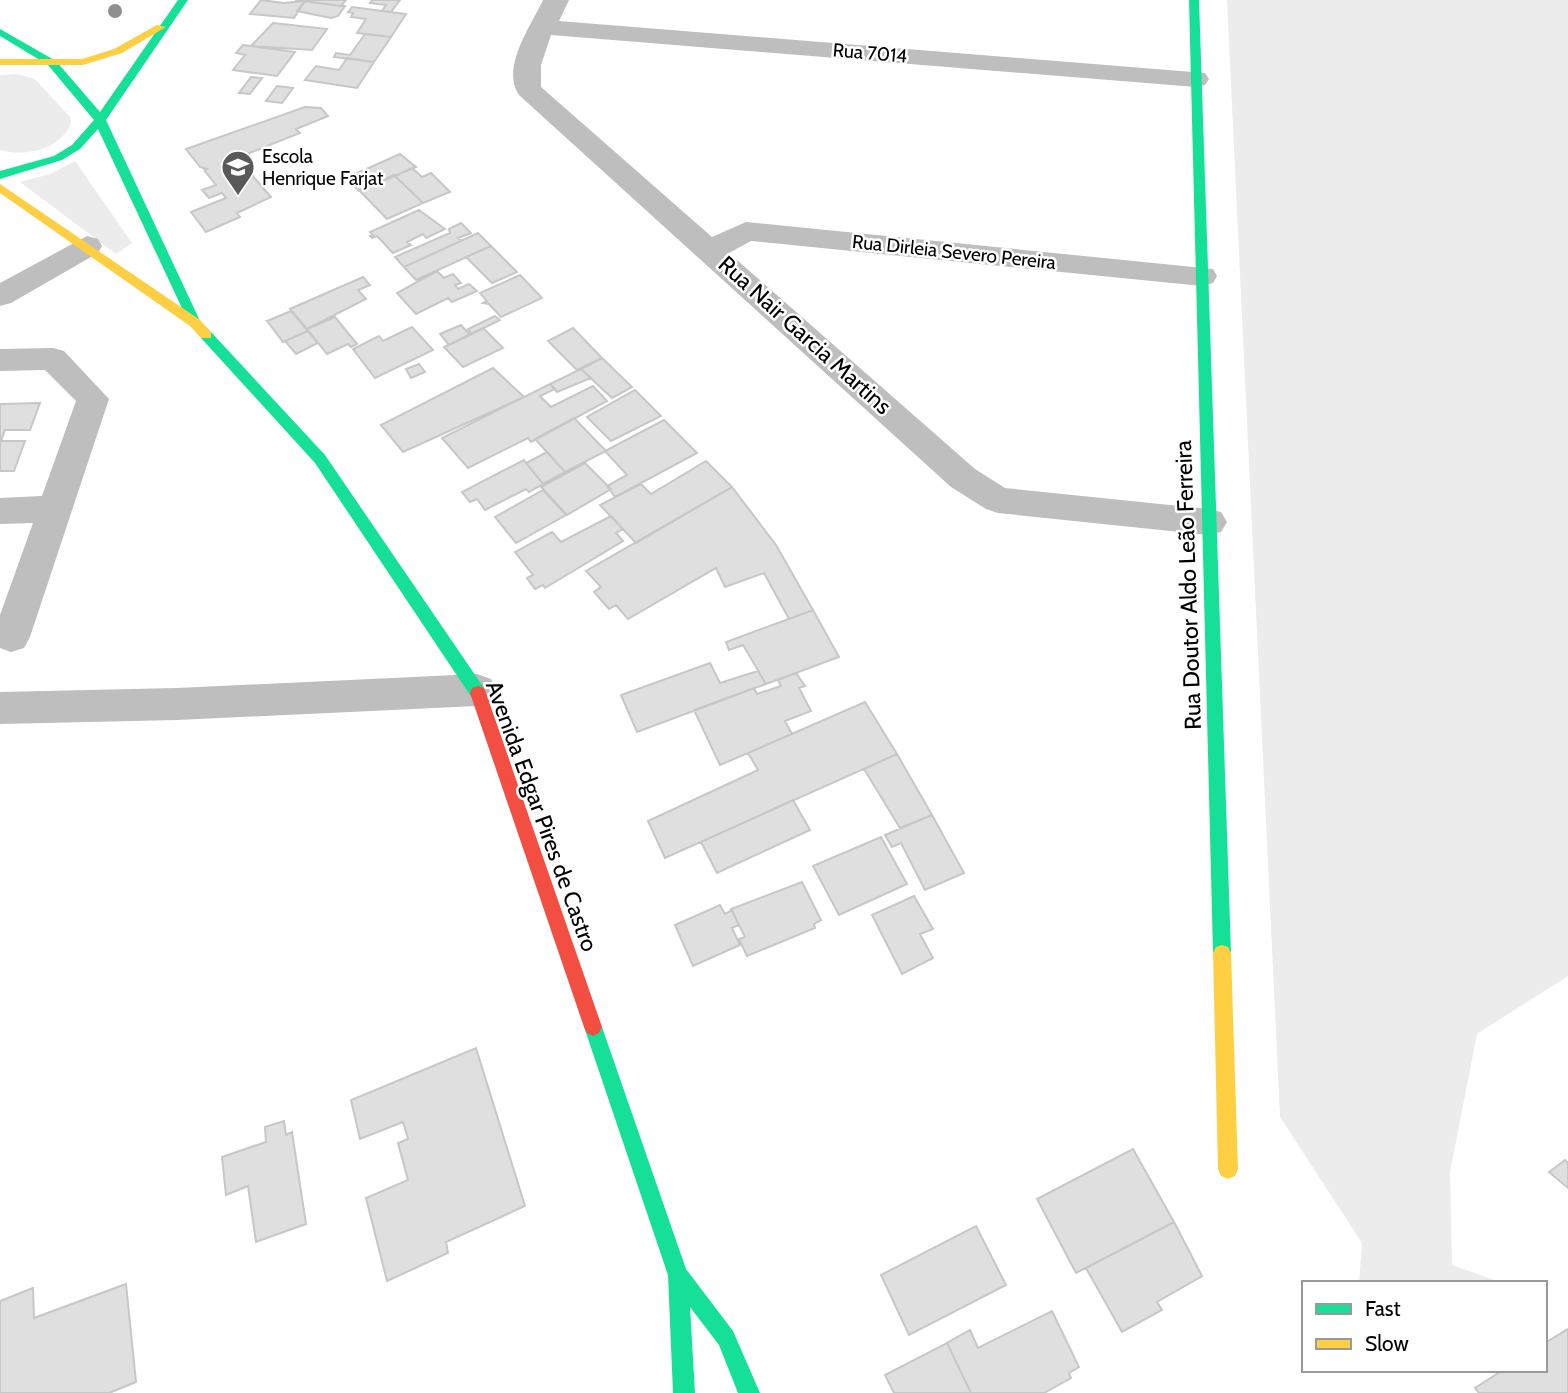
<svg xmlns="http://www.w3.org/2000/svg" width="1568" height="1393" font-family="Cabin,sans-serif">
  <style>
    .green { fill: #ececec }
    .building { fill: #dfdfdf; stroke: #c7c7c7; stroke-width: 2 }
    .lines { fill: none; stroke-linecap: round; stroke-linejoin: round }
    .street { fill: #bebebe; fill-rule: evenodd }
    .fast { fill: #16e098; fill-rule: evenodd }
    .slow { fill: #ffcf43; fill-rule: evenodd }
    .jam { fill: #f24e42; fill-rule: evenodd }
    .tree { fill: #8f8f8f }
    .labels { text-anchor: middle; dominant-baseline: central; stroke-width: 5; stroke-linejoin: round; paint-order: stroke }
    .far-street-label { font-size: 19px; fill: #000; stroke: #fff }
    .far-poi-label { font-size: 19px; fill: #000; stroke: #fff; text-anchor: start }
    .street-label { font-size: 23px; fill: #000; stroke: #fff }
  </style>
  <rect width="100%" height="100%" fill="#fff"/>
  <!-- green -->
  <path class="green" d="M1227 0H1568V976L1477 1034 1450 1172 1452 1265 1503 1283H1359L1362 1243 1280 1117Z
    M17 74 35 79 70 117 71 124C59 150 25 157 0 150V75Z
    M75 161 132 243 116 254 20 182 50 174Z"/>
  <!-- building -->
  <path class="building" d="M261 0 284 3 305 1 294 18 250 14Z
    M295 0H346L341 6Z
    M372 0H400L391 12 382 11 386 5 370 3Z
    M305 1 341 6H345L338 16 331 18 297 11Z
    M352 7 382 11 406 14 391 37 357 33 366 19 351 17 353 13 348 12Z
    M273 23 327 29 312 50 251 46Z
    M365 34 391 37 374 62 334 57 336 53 350 55Z
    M243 45 251 46 295 52 277 76 233 70 245 55 236 53Z
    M347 58 374 62 357 88 305 80 316 66 339 70Z
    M251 77 262 78 250 94 239 93Z
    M277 86 293 88 282 103 266 101Z
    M305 107 321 108 328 116 296 129 300 133 237 158 271 197 237 213 240 217 206 232 191 212 226 198 222 193 209 198 202 190 216 185 204 170 207 169 200 167 186 149Z
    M400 154 416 167 359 191 346 178Z
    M412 168 422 177 431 173 450 192 423 203 395 176Z
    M394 175 423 203 387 219 359 190Z
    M419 210 445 229 426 238 423 234 407 242 411 245 393 253 377 236 372 238 370 236 373 235 370 232Z
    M461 223 471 233 458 238 461 241 404 267 395 257 450 233 449 229Z
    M478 233 491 246 416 280 404 267Z
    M491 246 517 272 492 283 466 257Z
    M437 271 444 278 453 274 461 283 455 285 458 289 469 284 477 291 452 302 448 298 416 314 397 293Z
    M520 275 542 298 501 317 489 304 483 303 487 301 480 293Z
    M363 277 370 285 358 290 366 299 307 329 290 309Z
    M291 311 308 331 283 342 267 321Z
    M495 316 500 320 472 334 468 329Z
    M335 317 357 344 351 347 348 344 327 354 307 329Z
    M461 325 470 335 449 345 440 334Z
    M412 327 433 350 375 378 353 349 379 336 383 341Z
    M483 328 503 348 463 367 444 347Z
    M573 328 602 358 577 370 548 341Z
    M308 331 318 343 296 354 285 341Z
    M602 358 632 387 612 398 581 369Z
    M419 364 425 372 411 378 406 369Z
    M493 368 524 397 403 452 381 425Z
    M581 369 591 378 557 392 550 384Z
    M550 384 555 389 540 396 551 407 593 386 607 401 531 442 528 438 468 468 442 438Z
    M635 390 661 416 611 441 587 417Z
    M40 403 30 430H5L1 441H25L14 471H0V404Z
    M574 418 606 451 565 472 535 439Z
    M664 420 697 453 615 497 607 486 627 475 605 451Z
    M547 452 565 472 543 484 526 463Z
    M524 460 543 484 529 492 526 489 485 510 477 499 470 502 462 492Z
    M706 461 732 487 636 543 600 505 641 484 651 494Z
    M585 463 611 489 567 515 541 487Z
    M732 487 776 545 813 610 789 619 764 573 725 587 716 568 628 619 616 605 609 609 594 592 601 587 586 571Z
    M543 490 566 515 516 543 495 517Z
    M611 516 623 529 616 533 623 541 545 588 543 585 535 589 527 578 533 575 515 552 552 532 561 542Z
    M813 610 839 657 766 684 743 645 729 650 726 642Z
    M710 663 720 683 758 671 766 684 637 732 621 695Z
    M796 673 805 686 799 688 811 711 785 721 792 734 720 765 694 710 754 688 757 694 781 686 778 680Z
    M865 702 897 754 665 858 648 821 758 770 748 753Z
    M897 754 932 815 900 828 864 769Z
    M793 800 810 830 717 873 701 842Z
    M932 815 964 873 925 890 901 843 892 847 885 835Z
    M881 837 907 884 839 915 813 866Z
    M802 882 821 920 814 924 815 928 747 956 739 939 745 937 731 909Z
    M914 896 933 929 920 934 933 958 902 974 872 915Z
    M720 905 725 914 732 910 739 925 732 928 740 945 693 966 675 925Z
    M476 1048 525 1206 446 1242 448 1253 387 1281 366 1198 408 1180 398 1143 408 1139 403 1122 360 1139 351 1100Z
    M284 1121 286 1135 292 1132 306 1224 256 1242 248 1186 226 1195 222 1157 266 1142 265 1127Z
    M1133 1149 1174 1222 1076 1273 1037 1199Z
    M1565 1160 1568 1163V1188L1549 1172Z
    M1174 1222 1202 1276 1157 1302 1162 1310 1122 1332 1086 1268Z
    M976 1226 1006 1285 909 1335 881 1275Z
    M126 1284 136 1382 109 1393H0V1301L33 1288 34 1318Z
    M1052 1311 1079 1367 1069 1373 1071 1378 1044 1393H971L947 1343 970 1330 978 1348Z
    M1568 1329V1393H1479L1475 1388 1503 1370H1545V1343Z
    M947 1343 971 1393H894L885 1375Z"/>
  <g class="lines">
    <!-- street -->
    <path class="street" d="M543 0H569L559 21 1205 73 1209 79 1205 85 1196 87 551 35 541 65V87L712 237 746 222 1213 269 1217 276 1213 283 1202 286 751 241 729 253 975 469 1005 488 1209 509 1221 512 1227 522 1221 532 1209 535 998 513 986 509 951 487 519 95C500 68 532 24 543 0Z
      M87 236 98 239 102 246 98 253 11 303 0 306V283Z
      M53 348 64 351 109 399 30 637 24 648 11 652 0 648V615L33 523 0 524V498L42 496 76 401 45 370 0 371V349Z
      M477 674 491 679 496 690 491 701 477 706 177 720 0 724V692L177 688Z"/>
    <!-- fast -->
    <path class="fast" d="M178 0H188L106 120 200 321 194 325 188 321 98 129 80 149 62 160 0 179V171L54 156 72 145 94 120 48 65 0 36V29L56 61 100 112Z
      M1189 0H1199L1231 953 1228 959 1222 961 1216 959 1213 953Z
      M206 331 211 332 325 455 484 688 486 693 484 698H472L315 463 201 338 200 335Z
      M593 1018 599 1021 602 1027 686 1269 733 1331 760 1393H738L719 1345 690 1307 695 1393H673L668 1275 584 1027 587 1021Z"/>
    <!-- slow -->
    <path class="slow" d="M157 25 166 27 122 53 83 65H0V59H82L114 49Z
      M0 184 200 320 211 332V338H201L190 326 0 193Z
      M1222 945 1228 947 1231 953 1238 1169 1235 1176 1228 1179 1221 1176 1218 1169 1213 953 1216 947Z"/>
    <!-- jam -->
    <path class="jam" d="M478 686 484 688 486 693 602 1027 599 1033 593 1036 587 1033 584 1027 470 693 472 688Z"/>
  </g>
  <!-- trees -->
  <circle class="tree" cx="115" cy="11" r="7"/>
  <!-- icons -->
  <defs>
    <symbol id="school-pin" viewBox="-11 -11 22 30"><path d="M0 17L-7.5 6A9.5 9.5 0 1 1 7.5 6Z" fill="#595959" stroke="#fff"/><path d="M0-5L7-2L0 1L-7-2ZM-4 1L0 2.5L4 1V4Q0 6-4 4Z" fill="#fff"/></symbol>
  </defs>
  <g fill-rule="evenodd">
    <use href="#school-pin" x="219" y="148" width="38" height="52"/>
  </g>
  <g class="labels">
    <!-- far-street labels -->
    <g class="far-street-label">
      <text transform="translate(870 53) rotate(5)">Rua 7014</text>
      <text transform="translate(954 252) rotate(6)">Rua Dirleia Severo Pereira</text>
    </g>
    <!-- far-poi labels -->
    <g class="far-poi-label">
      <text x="262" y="156">Escola<tspan x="262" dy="22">Henrique Farjat</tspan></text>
    </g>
    <!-- street labels -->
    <g class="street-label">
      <text transform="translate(805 335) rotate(42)">Rua Nair Garcia Martins</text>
      <text transform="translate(1188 585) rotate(-92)">Rua Doutor Aldo Leão Ferreira</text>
      <text transform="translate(542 816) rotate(70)">Avenida Edgar Pires de Castro</text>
    </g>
  </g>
  <!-- legend -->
  <rect x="1302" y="1281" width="245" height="91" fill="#ffffff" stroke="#999999" stroke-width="2"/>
  <rect x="1316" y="1304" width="35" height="10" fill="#16e098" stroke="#999999" stroke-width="2"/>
  <text x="1365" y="1316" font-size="21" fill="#000000">Fast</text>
  <rect x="1316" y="1339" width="35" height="10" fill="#ffcf43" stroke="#999999" stroke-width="2"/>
  <text x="1365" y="1351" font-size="21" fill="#000000">Slow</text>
</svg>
